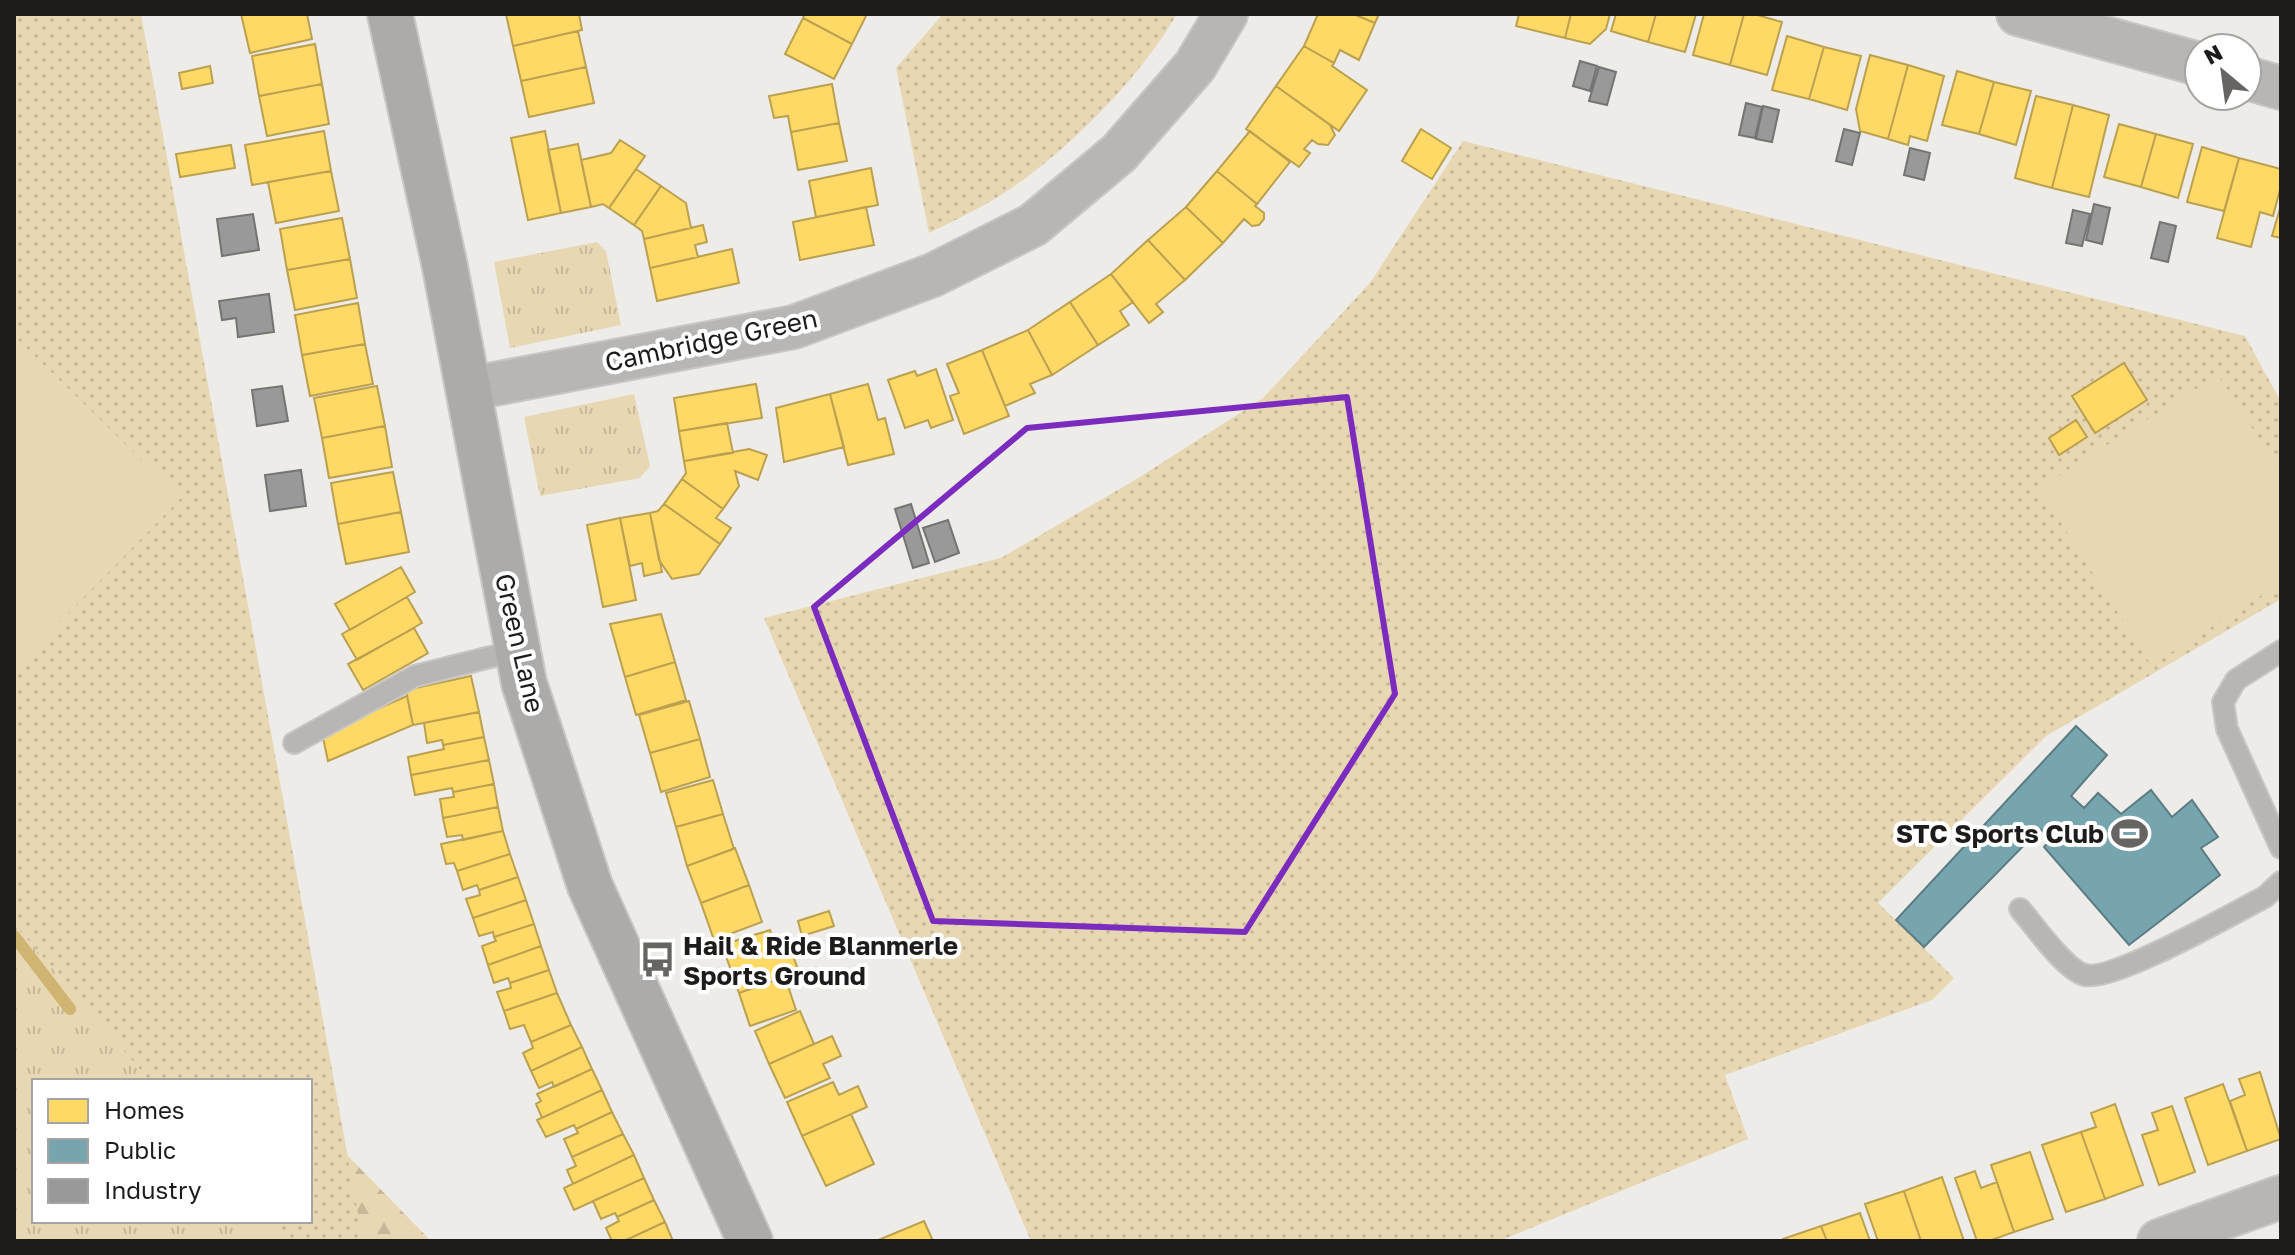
<svg xmlns="http://www.w3.org/2000/svg" width="2295" height="1255" font-family="'Golos Text',sans-serif">
  <style>
    .grass { fill: url(#grass-tufts) }
    .forest { fill: url(#forest-firs) }
    .park { fill: url(#park-dots) }
    .garden { fill: #e7d7b3 }
    .homes { fill: #ffd966; stroke: #bba04f; stroke-width: 2 }
    .public { fill: #76a5af; stroke: #5b7c82; stroke-width: 2 }
    .industry { fill: #999; stroke: #747473; stroke-width: 2 }
    .lines { fill: none; stroke-linecap: round; stroke-linejoin: round }
    .stream { stroke: #cfb571; stroke-width: 12 }
    .service-casing { stroke: #c8c7c4; stroke-width: 24 }
    .minor-casing { stroke: #c8c7c4; stroke-width: 46 }
    .secondary-casing { stroke: #c8c7c4; stroke-width: 48 }
    .service { stroke: #b7b6b4; stroke-width: 20 }
    .minor { stroke: #b7b6b4; stroke-width: 42 }
    .secondary { stroke: #acabaa; stroke-width: 44 }
    .marked { fill: none; stroke: #7b2cbf; stroke-width: 6; stroke-linejoin: round }
    .labels { text-anchor: middle; dominant-baseline: central; stroke-width: 8; stroke-linejoin: round; paint-order: stroke }
    .street-label { font-size: 26px; fill: #1d1c1a; stroke: #fff }
    .poi-label { font-size: 26px; font-weight: bold; fill: #1d1c1a; stroke: #fff; text-anchor: end }
  </style>
  <defs>
    <pattern id="grass-tufts" width="24" height="20" patternUnits="userSpaceOnUse" patternTransform="scale(2)"><rect width="24" height="20" fill="#e7d7b3"/><path d="M3 7l-1-3M5 7V3M7 7l1-3M15 17l-1-3M17 17v-4M19 17l1-3" fill="none" stroke="#c6b899"/></pattern>
    <pattern id="forest-firs" width="22" height="20" patternUnits="userSpaceOnUse" patternTransform="scale(2)"><rect width="22" height="20" fill="#e7d7b3"/><path d="M5 1l3.5 6h-7zM16 11l3.5 6h-7z" fill="#c6b899"/></pattern>
    <pattern id="park-dots" width="8" height="8" patternUnits="userSpaceOnUse" patternTransform="scale(2)"><rect width="8" height="8" fill="#e7d7b3"/><path d="M2 2h.1M6 6h.1" fill="none" stroke="#c6b899" stroke-width="1.8" stroke-linecap="round"/></pattern>
  </defs>
  <rect width="100%" height="100%" fill="#eeece8"/>
  <!-- grass -->
  <path class="grass" d="M597 242 606 251 621 325 510 348 494 262Z
    M634 394 650 466 640 478 540 496 524 417Z
    M14 924 150 1081H34V1221H271L289 1241H14Z"/>
  <!-- forest -->
  <path class="forest" d="M310 1117 431 1241H269L262 1221H310Z"/>
  <!-- park -->
  <path class="park" d="M14 14H141L363 1241H289L271 1221H310V1081H150L14 924Z
    M943 14H1177C1137 83 1054 166 984 205 966 215 947 224 929 233L896 68Z
    M1463 141 2245 336 2281 402V599L2046 736 1878 903 1954 978 1932 1000 1725 1075 1748 1139 1499 1241H1031L764 618 1001 558 1135 480 1262 399 1370 283Z"/>
  <!-- garden -->
  <path class="garden" d="M14 336 181 498 14 669Z
    M2218 375 2281 473V583L2151 665 2039 488Z"/>
  <!-- homes -->
  <path class="homes" d="M241 14H307L312 39 250 53Z
    M506 14H579L582 30 513 46Z
    M805 14H867L852 44 803 18Z
    M1318 14H1353L1375 23 1359 60 1340 50 1334 63 1304 46Z
    M1353 14H1379L1375 23Z
    M1519 14H1571L1565 38 1516 26Z
    M1571 14H1610L1606 29 1590 44 1565 38Z
    M1616 14H1656L1648 42 1611 31Z
    M1656 14H1696L1685 52 1648 42Z
    M1704 14H1744L1730 65 1693 55Z
    M1744 14H1754L1782 22 1767 75 1730 65Z
    M803 18 852 44 834 79 785 54Z
    M578 31 586 67 521 81 513 46Z
    M1787 36 1824 47 1809 99 1772 90Z
    M315 44 322 84 259 96 252 56Z
    M1304 46 1334 63 1332 66 1367 90 1339 131 1276 86Z
    M1824 47 1861 56 1847 110 1809 99Z
    M1870 55 1908 65 1888 139 1860 131 1856 109Z
    M1908 65 1944 76 1927 141 1910 136 1908 145 1888 139Z
    M210 66 213 83 182 89 179 73Z
    M586 67 594 103 529 117 521 81Z
    M1957 71 1994 82 1979 134 1942 125Z
    M1994 82 2031 91 2016 145 1979 134Z
    M322 84 329 124 267 136 259 96Z
    M832 84 839 123 791 132 788 116 774 118 769 96Z
    M1276 86 1330 125 1335 135 1328 145 1318 144 1312 140 1304 149 1310 153 1299 167 1246 129Z
    M2036 96 2073 105 2052 188 2015 178Z
    M2073 105 2109 115 2089 197 2052 188Z
    M839 123 847 161 798 170 791 132Z
    M2119 124 2156 134 2141 187 2104 177Z
    M1421 129 1451 148 1432 179 1402 161Z
    M324 131 331 171 252 185 245 145Z
    M545 131 561 213 528 220 511 138Z
    M1250 131 1290 162 1257 204 1217 171Z
    M2156 134 2193 144 2178 198 2141 187Z
    M620 140 645 156 609 208 603 204 591 207 581 160 611 153Z
    M578 144 591 207 561 213 548 150Z
    M231 145 235 168 180 177 176 154Z
    M2202 147 2239 158 2224 211 2187 202Z
    M2239 158 2281 169V186L2273 216 2260 212 2251 247 2217 238Z
    M871 168 878 205 816 217 809 181Z
    M636 169 661 186 634 225 609 208Z
    M331 171 339 211 276 223 268 182Z
    M1217 171 1257 204 1255 206 1264 213V219L1259 225 1252 226 1244 219 1223 243 1186 207Z
    M661 186 686 203 691 228 644 239 642 231 634 225Z
    M2281 205V238L2272 236Z
    M866 207 874 245 800 260 793 222Z
    M1186 207 1223 243 1185 280 1148 240Z
    M342 218 350 259 287 270 280 229Z
    M703 225 707 242 695 245 698 257 650 268 644 239Z
    M1148 240 1185 280 1156 304 1163 312 1149 323 1111 274Z
    M732 249 739 283 657 301 650 268Z
    M350 259 357 298 295 310 287 270Z
    M1111 274 1133 302 1120 311 1129 325 1098 345 1070 302Z
    M1070 302 1098 345 1052 375 1028 330Z
    M358 303 365 344 302 355 295 315Z
    M1028 330 1052 375 1030 384 1035 393 1005 406 982 350Z
    M365 344 373 384 310 396 302 355Z
    M982 350 1009 416 964 434 950 396 959 393 947 364Z
    M2124 363 2147 400 2095 433 2072 396Z
    M936 369 953 420 931 428 928 420 905 428 888 380 915 371 917 376Z
    M756 384 762 418 679 431 674 398Z
    M868 384 878 420 885 418 894 454 848 465 830 394Z
    M377 386 385 426 322 438 314 398Z
    M830 394 844 447 784 462 776 408Z
    M2076 420 2087 437 2059 455 2049 438Z
    M727 423 733 453 684 461 679 431Z
    M385 426 392 467 329 478 322 438Z
    M749 449 767 455 758 480 735 471 739 486 723 509 682 479 686 473 684 461Z
    M393 472 401 512 338 524 331 483Z
    M682 479 723 509 716 518 731 528 720 544 664 504Z
    M664 504 720 544 699 574 672 579 659 560 650 513 658 511Z
    M401 512 409 552 346 564 338 524Z
    M650 513 662 572 644 576 642 563 630 566 620 518Z
    M620 518 636 600 603 607 587 525Z
    M401 567 415 592 350 630 335 604Z
    M407 597 422 623 357 660 342 634Z
    M661 614 675 662 625 677 610 624Z
    M414 628 428 653 363 690 348 664Z
    M675 662 686 700 636 715 625 677Z
    M471 676 479 712 413 725 406 690Z
    M407 696 413 725 328 761 322 733Z
    M689 701 700 739 650 753 639 715Z
    M479 712 484 737 443 745 442 740 427 743 424 723Z
    M484 737 489 760 411 775 408 757 444 749 443 745Z
    M700 739 710 777 661 792 650 753Z
    M489 760 494 784 453 792 452 788 415 795 411 775Z
    M713 780 723 814 676 827 666 793Z
    M494 784 498 807 443 818 440 799 454 797 453 792Z
    M498 807 503 831 463 840 462 835 447 837 443 818Z
    M723 814 734 849 687 866 676 827Z
    M503 831 510 854 457 871 454 863 446 864 441 844Z
    M735 848 749 885 701 903 687 866Z
    M510 854 518 877 479 890 477 885 463 890 457 871Z
    M518 877 526 900 473 918 466 899 480 895 479 890Z
    M749 885 762 922 714 940 701 903Z
    M526 900 534 924 494 937 493 932 479 936 473 918Z
    M829 911 834 926 802 936 798 921Z
    M534 924 541 946 488 965 482 946 496 941 494 937Z
    M770 930 776 949 789 945 799 972 739 993 722 945Z
    M541 946 549 970 510 983 508 978 494 983 488 965Z
    M549 970 557 993 504 1011 497 992 511 988 510 983Z
    M785 977 796 1010 750 1026 739 993Z
    M557 993 571 1025 531 1042 524 1025 510 1029 504 1011Z
    M800 1011 814 1044 769 1064 755 1031Z
    M571 1025 582 1047 531 1071 523 1053 533 1048 531 1042Z
    M832 1036 841 1056 823 1064 830 1078 785 1098 769 1064Z
    M582 1047 592 1069 554 1087 552 1082 539 1088 531 1071Z
    M592 1069 602 1090 542 1118 536 1104 541 1101 537 1094Z
    M2260 1072 2281 1139 2247 1151 2230 1101 2245 1095 2239 1079Z
    M833 1082 839 1095 858 1086 867 1107 802 1136 787 1102Z
    M2223 1084 2247 1151 2208 1165 2185 1098Z
    M602 1090 612 1112 576 1129 574 1125 546 1137 537 1120Z
    M2115 1104 2143 1185 2105 1199 2081 1132 2096 1127 2091 1113Z
    M2172 1106 2195 1172 2159 1185 2142 1135 2158 1130 2152 1113Z
    M612 1112 623 1134 572 1157 564 1139 578 1133 576 1129Z
    M851 1114 874 1164 826 1186 802 1136Z
    M2081 1132 2105 1199 2066 1212 2042 1145Z
    M623 1134 634 1155 573 1184 567 1170 576 1166 572 1157Z
    M2030 1152 2053 1219 2014 1232 1991 1165Z
    M634 1155 644 1178 574 1210 564 1188Z
    M1975 1171 1981 1188 1997 1182 2014 1232 1989 1241H1977L1955 1178Z
    M1942 1177 1964 1241H1921L1904 1191Z
    M644 1178 654 1200 617 1217 615 1213 601 1219 593 1201Z
    M1904 1191 1921 1241H1878L1865 1204Z
    M654 1200 665 1222 624 1241H612L606 1228 619 1221 617 1217Z
    M1860 1213 1870 1241H1827L1821 1226Z
    M924 1221 933 1241H876Z
    M665 1222 673 1241H624Z
    M1821 1226 1827 1241H1783V1239Z"/>
  <!-- public -->
  <path class="public" d="M2076 726 2107 755 2071 796 2084 808 2098 793 2121 814 2151 790 2172 817 2192 800 2218 837 2201 848 2220 875 2129 945 2044 847 2051 839 2040 829 1924 947 1896 920Z"/>
  <!-- industry -->
  <path class="industry" d="M1580 61 1597 66 1590 91 1573 86Z
    M1599 67 1616 72 1607 105 1589 101Z
    M1746 103 1762 107 1755 138 1739 135Z
    M1763 106 1779 110 1772 142 1756 139Z
    M1844 129 1860 133 1852 165 1836 161Z
    M1910 148 1930 153 1924 180 1904 175Z
    M2094 204 2110 208 2102 244 2086 240Z
    M2073 210 2090 214 2082 246 2066 243Z
    M253 214 259 250 222 256 217 219Z
    M2160 222 2176 226 2168 262 2151 258Z
    M269 294 274 332 238 337 236 318 222 320 219 301Z
    M282 386 288 421 257 426 252 390Z
    M301 470 306 506 270 511 265 475Z
    M911 504 929 563 913 568 895 509Z
    M948 520 959 553 935 562 923 528Z"/>
  <g class="lines">
    <!-- stream -->
    <path class="stream" d="M14 936 70 1009"/>
    <defs>
      <path id="service" d="M2281 651 2236 680 2223 702 2227 729 2281 848
        M294 743 415 676 518 650
        M2020 909C2034 925 2065 970 2085 975 2114 982 2233 913 2265 897L2281 882"/>
      <path id="minor" d="M2018 14 2199 64
        M2247 78 2281 88
        M468 389 794 327 933 275 1033 225 1119 153 1195 66 1226 14
        M2159 1241 2281 1197"/>
      <path id="secondary" d="M390 14 445 267 524 683 590 886 750 1241"/>
    </defs>
    <!-- service casing -->
    <use href="#service" class="service-casing"/>
    <!-- minor casing -->
    <use href="#minor" class="minor-casing"/>
    <!-- secondary casing -->
    <use href="#secondary" class="secondary-casing"/>
    <!-- service -->
    <use href="#service" class="service"/>
    <!-- minor -->
    <use href="#minor" class="minor"/>
    <!-- secondary -->
    <use href="#secondary" class="secondary"/>
  </g>
  <!-- marked area -->
  <path class="marked" d="M1347 397 1395 694 1245 932 933 921 814 607 1027 428Z"/>
  <!-- icons -->
  <defs>
    <symbol id="stadium-bare" viewBox="-9 -9 18 18"><path d="M0-5a6.5 5 0 1 0 0 10a6.5 5 0 1 0 0-10ZM-3.5-1.8h7v3.6h-7Z" fill="#666562" stroke="#fff" stroke-width="2.5" paint-order="stroke"/></symbol>
    <symbol id="bus-bare" viewBox="-9 -9 18 18"><path d="M-5-6H5V4H4V6H2V4H-2V6H-4V4H-5ZM-3.5-4V0h7V-4ZM-3.5 1.2v1.5H-2V1.2ZM2 1.2v1.5H3.5V1.2Z" fill="#666562" stroke="#fff" stroke-width="2.5" paint-order="stroke"/></symbol>
  </defs>
  <g fill-rule="evenodd">
    <use href="#stadium-bare" x="2104" y="808" width="51" height="51"/>
    <use href="#bus-bare" x="632" y="934" width="51" height="51"/>
  </g>
  <g class="labels">
    <!-- street labels -->
    <g class="street-label">
      <text transform="translate(711 340) rotate(-12)">Cambridge Green</text>
      <text transform="translate(520 643) rotate(77)">Green Lane</text>
    </g>
    <!-- poi labels -->
    <g class="poi-label">
      <text x="2104" y="833">STC Sports Club</text>
      <text x="683" y="945" text-anchor="start">Hail &amp; Ride Blanmerle<tspan x="683" dy="30">Sports Ground</tspan></text>
    </g>
  </g>
  <!-- border -->
  <rect width="2295" height="1255" fill="none" stroke="#1d1c1a" stroke-width="32"/>
  <!-- legend -->
  <rect x="32" y="1079" width="280" height="144" fill="#ffffff" stroke="#a5a4a3" stroke-width="2"/>
  <rect x="48" y="1099" width="40" height="24" fill="#ffd966" stroke="#a5a4a3" stroke-width="2"/>
  <text x="104" y="1119" font-size="24" fill="#1d1c1a">Homes</text>
  <rect x="48" y="1139" width="40" height="24" fill="#76a5af" stroke="#a5a4a3" stroke-width="2"/>
  <text x="104" y="1159" font-size="24" fill="#1d1c1a">Public</text>
  <rect x="48" y="1179" width="40" height="24" fill="#999999" stroke="#a5a4a3" stroke-width="2"/>
  <text x="104" y="1199" font-size="24" fill="#1d1c1a">Industry</text>
  <!-- north arrow -->
  <g transform="translate(2223 72) rotate(331)"><circle r="38" fill="#ffffff" stroke="#a5a4a3" stroke-width="2"/>
  <path d="M0-6L14 30L0 20L-14 30Z" fill="#666562"/>
  <text y="-12" font-size="22" font-weight="bold" text-anchor="middle" fill="#1d1c1a">N</text>
  </g>
</svg>
